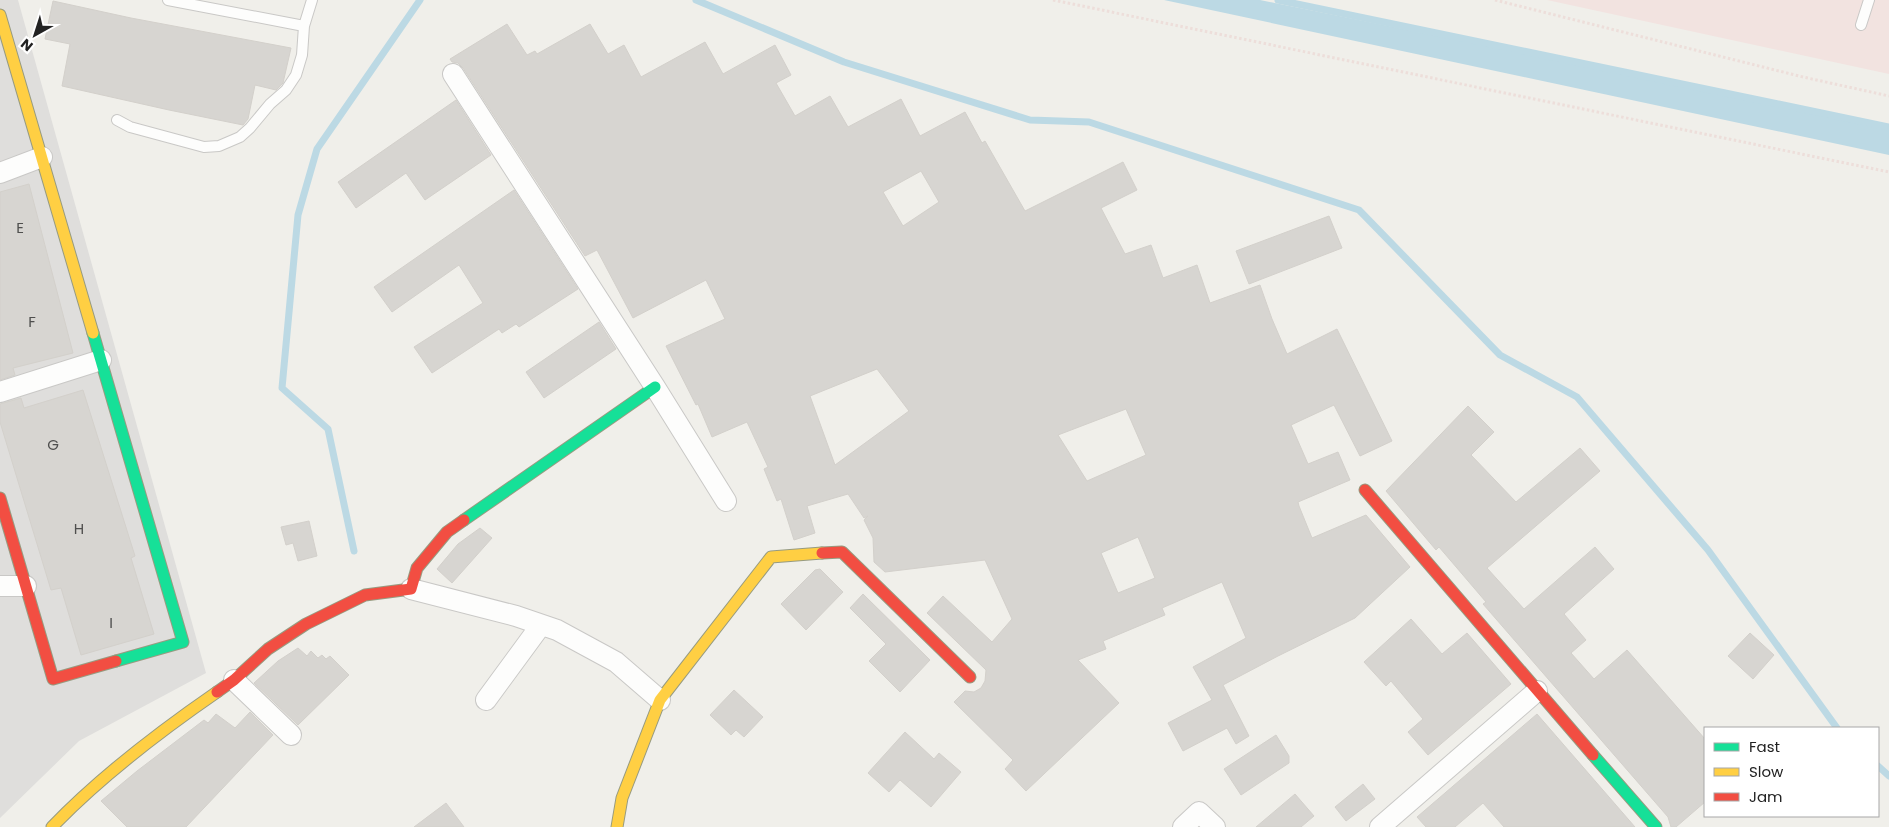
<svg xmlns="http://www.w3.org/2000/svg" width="1889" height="827" font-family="Poppins,sans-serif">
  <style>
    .residential { fill: #dfdedc }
    .commercial { fill: #f2e3e0 }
    .water { fill: #bcd9e4 }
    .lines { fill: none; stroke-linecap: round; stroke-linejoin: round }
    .stream { stroke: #bcd9e4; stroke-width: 7 }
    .building { fill: #d7d5d1; stroke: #d3d0cb; fill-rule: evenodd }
    .lane-casing { stroke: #c9c8c6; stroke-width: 12 }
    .street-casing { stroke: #c9c8c6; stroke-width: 22 }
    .fast-casing { stroke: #979b80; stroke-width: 13 }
    .slow-casing { stroke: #979b80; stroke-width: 13 }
    .jam-casing { stroke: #979b80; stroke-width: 13 }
    .path { stroke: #eddeda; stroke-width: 3; stroke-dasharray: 2.5 2.5; stroke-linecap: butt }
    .lane { stroke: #fdfdfc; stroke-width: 10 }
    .street { stroke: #fdfdfc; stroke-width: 20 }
    .fast { stroke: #16e098; stroke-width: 11 }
    .slow { stroke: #ffcf43; stroke-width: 11 }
    .jam { stroke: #f24e42; stroke-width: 11 }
    .labels { text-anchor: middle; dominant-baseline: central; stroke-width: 4.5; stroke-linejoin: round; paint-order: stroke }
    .number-label { font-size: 15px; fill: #4f4f4e }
  </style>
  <rect width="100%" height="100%" fill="#f0efea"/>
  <!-- residential -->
  <path class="residential" d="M0 0H18L206 673 79 741 0 818Z"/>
  <!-- commercial -->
  <path class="commercial" d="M1547 0H1889V74Z"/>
  <!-- water -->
  <path class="water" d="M1164 0H1260L1889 127V155Z"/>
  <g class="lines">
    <!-- stream -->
    <path class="stream" d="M696 0 844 62 1030 120 1089 122 1359 210 1500 355 1577 397 1708 550 1837 728
      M1278 0 1889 127
      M354 551 328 429 282 388 298 215 317 149 420 0
      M1878 766 1889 776"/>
  </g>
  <!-- building -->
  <path class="building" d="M53 1 131 18 291 48 283 83 276 90 255 85 248 119 243 125 169 110 62 86 70 44 45 39Z
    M507 24 527 55 535 51 537 54 590 24 608 54 624 45 641 77 705 42 723 74 775 45 791 75 776 83 795 116 830 96 848 127 901 99 920 136 965 112 982 143 985 141 1025 211 1123 162 1137 190 1101 208 1125 254 1151 245 1163 278 1197 265 1210 303 1260 285 1272 319 1287 354 1337 329 1392 441 1360 456 1334 405 1291 425 1308 464 1338 452 1350 480 1298 502 1299 506 1312 538 1366 515 1410 567 1355 618 1278 656 1223 685 1249 736 1236 744 1227 728 1183 751 1168 723 1212 700 1193 667 1246 638 1222 582 1162 608 1165 615 1103 641 1106 649 1078 660 1119 703 1026 791 1005 769 1013 760 954 702 965 691 974 692 981 688 985 681 986 670 927 613 943 596 992 642 1012 619 985 560 885 572 874 562 873 538 864 520 868 516 864 518 848 494 807 506 815 533 794 540 781 499 777 501 764 469 768 467 747 422 712 437 698 404 696 405 666 346 725 319 706 280 633 318 597 250 585 256 463 68 458 63 452 62 450 59ZM921 171 939 202 903 226 883 192ZM877 369 909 411 835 465 810 396ZM1126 409 1146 455 1087 481 1058 435ZM1138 537 1155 578 1118 593 1101 553Z
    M456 100 491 155 425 200 406 173 356 208 338 182Z
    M29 184 73 353 13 368 15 375 0 380V192Z
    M514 190 578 289 519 327 516 324 502 333 499 329 432 373 414 347 483 303 459 265 392 312 374 287Z
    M1329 216 1342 248 1249 284 1236 251Z
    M599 322 616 349 544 398 526 372Z
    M83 390 135 556 131 558 154 634 81 655 61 588 51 590 0 422V404L21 398 24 408Z
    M1468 406 1494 432 1471 455 1516 502 1580 448 1600 471 1487 568 1524 609 1595 547 1614 569 1564 614 1586 640 1571 653 1594 679 1627 650 1705 739V802L1676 827H1671L1668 817 1483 604 1486 602 1439 547 1436 550 1386 491Z
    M309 521 317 556 298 561 293 543 286 545 281 527Z
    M480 528 492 538 452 583 437 569 458 544Z
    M820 569 843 592 806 630 781 604 815 570Z
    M863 594 930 660 900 692 869 661 886 644 850 608Z
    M1411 619 1442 654 1467 633 1511 684 1428 755 1408 732 1423 719 1391 681 1386 686 1364 662Z
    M1750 633 1774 655 1753 679 1728 656Z
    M298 648 307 656 311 651 318 658 322 655 326 659 330 656 349 675 298 725 254 683 278 661Z
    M734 690 763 717 744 737 736 730 731 735 710 715Z
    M250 712 273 735 186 827H127L101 801 137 771 204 720 208 723 216 714 235 728Z
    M1537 714 1635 827H1504L1483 803 1455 827H1426L1417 817Z
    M905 732 934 759 939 753 961 772 931 807 900 780 889 792 868 773Z
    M1276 735 1289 756V763L1241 795 1224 769Z
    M1363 784 1375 799 1346 821 1335 807Z
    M1295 794 1314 816 1301 827H1256Z
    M446 803 464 827H414Z"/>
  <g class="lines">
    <defs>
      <path id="lane" d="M168 0 304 26
        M1861 25 1869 0
        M117 120 130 127 204 147 219 146 240 137 250 128 270 104 286 90 296 75 302 55 304 26 312 0"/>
      <path id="street" d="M453 74 655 387 726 501
        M0 173 42 157
        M0 392 101 360
        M0 586H26
        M411 589 516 616 557 630 616 662 660 700
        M234 680 291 735
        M486 700 541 625
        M1183 827 1199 812 1215 827
        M1380 827 1537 691"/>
      <path id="fast" d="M93 333 183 642 116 661
        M464 520 655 387
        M1593 755 1656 827"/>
      <path id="slow" d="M0 15 93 333
        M52 827C101 776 159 732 217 692
        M617 827 622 798 660 700 771 557 822 553"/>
      <path id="jam" d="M1365 490 1593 755
        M0 498 53 679 116 661
        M822 553 842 552 970 677
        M217 692 234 680 268 649 306 624 365 595 411 589 417 568 447 532 464 520"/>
    </defs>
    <!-- lane casing -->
    <use href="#lane" class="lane-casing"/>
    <!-- street casing -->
    <use href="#street" class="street-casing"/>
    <!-- fast casing -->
    <use href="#fast" class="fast-casing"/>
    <!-- slow casing -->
    <use href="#slow" class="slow-casing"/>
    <!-- jam casing -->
    <use href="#jam" class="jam-casing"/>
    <!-- path -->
    <path class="path" d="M1053 0 1889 172
      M1495 0 1803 77 1889 96"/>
    <!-- lane -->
    <use href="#lane" class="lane"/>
    <!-- street -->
    <use href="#street" class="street"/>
    <!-- fast -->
    <use href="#fast" class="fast"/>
    <!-- slow -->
    <use href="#slow" class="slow"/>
    <!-- jam -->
    <use href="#jam" class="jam"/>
  </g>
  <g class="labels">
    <!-- number labels -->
    <g class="number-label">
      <text x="20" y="227">E</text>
      <text x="32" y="321">F</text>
      <text x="53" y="444">G</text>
      <text x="79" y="528">H</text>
      <text x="111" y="622">I</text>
    </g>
  </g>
  <!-- legend -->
  <rect x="1704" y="727" width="175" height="90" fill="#ffffff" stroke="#a7a7a7"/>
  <rect x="1714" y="743" width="25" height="8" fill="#16e098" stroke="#a7a7a7"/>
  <text x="1749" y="752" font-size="15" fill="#222222">Fast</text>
  <rect x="1714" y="768" width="25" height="8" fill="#ffcf43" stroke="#a7a7a7"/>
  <text x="1749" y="777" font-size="15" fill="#222222">Slow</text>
  <rect x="1714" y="793" width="25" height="8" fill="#f24e42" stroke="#a7a7a7"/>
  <text x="1749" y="802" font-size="15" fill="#222222">Jam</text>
  <!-- north arrow -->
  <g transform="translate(35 35) rotate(219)" stroke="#ffffff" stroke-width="4" paint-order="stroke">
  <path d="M0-4L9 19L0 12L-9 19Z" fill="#222222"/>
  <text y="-8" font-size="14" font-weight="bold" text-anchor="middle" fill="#222222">N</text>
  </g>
</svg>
